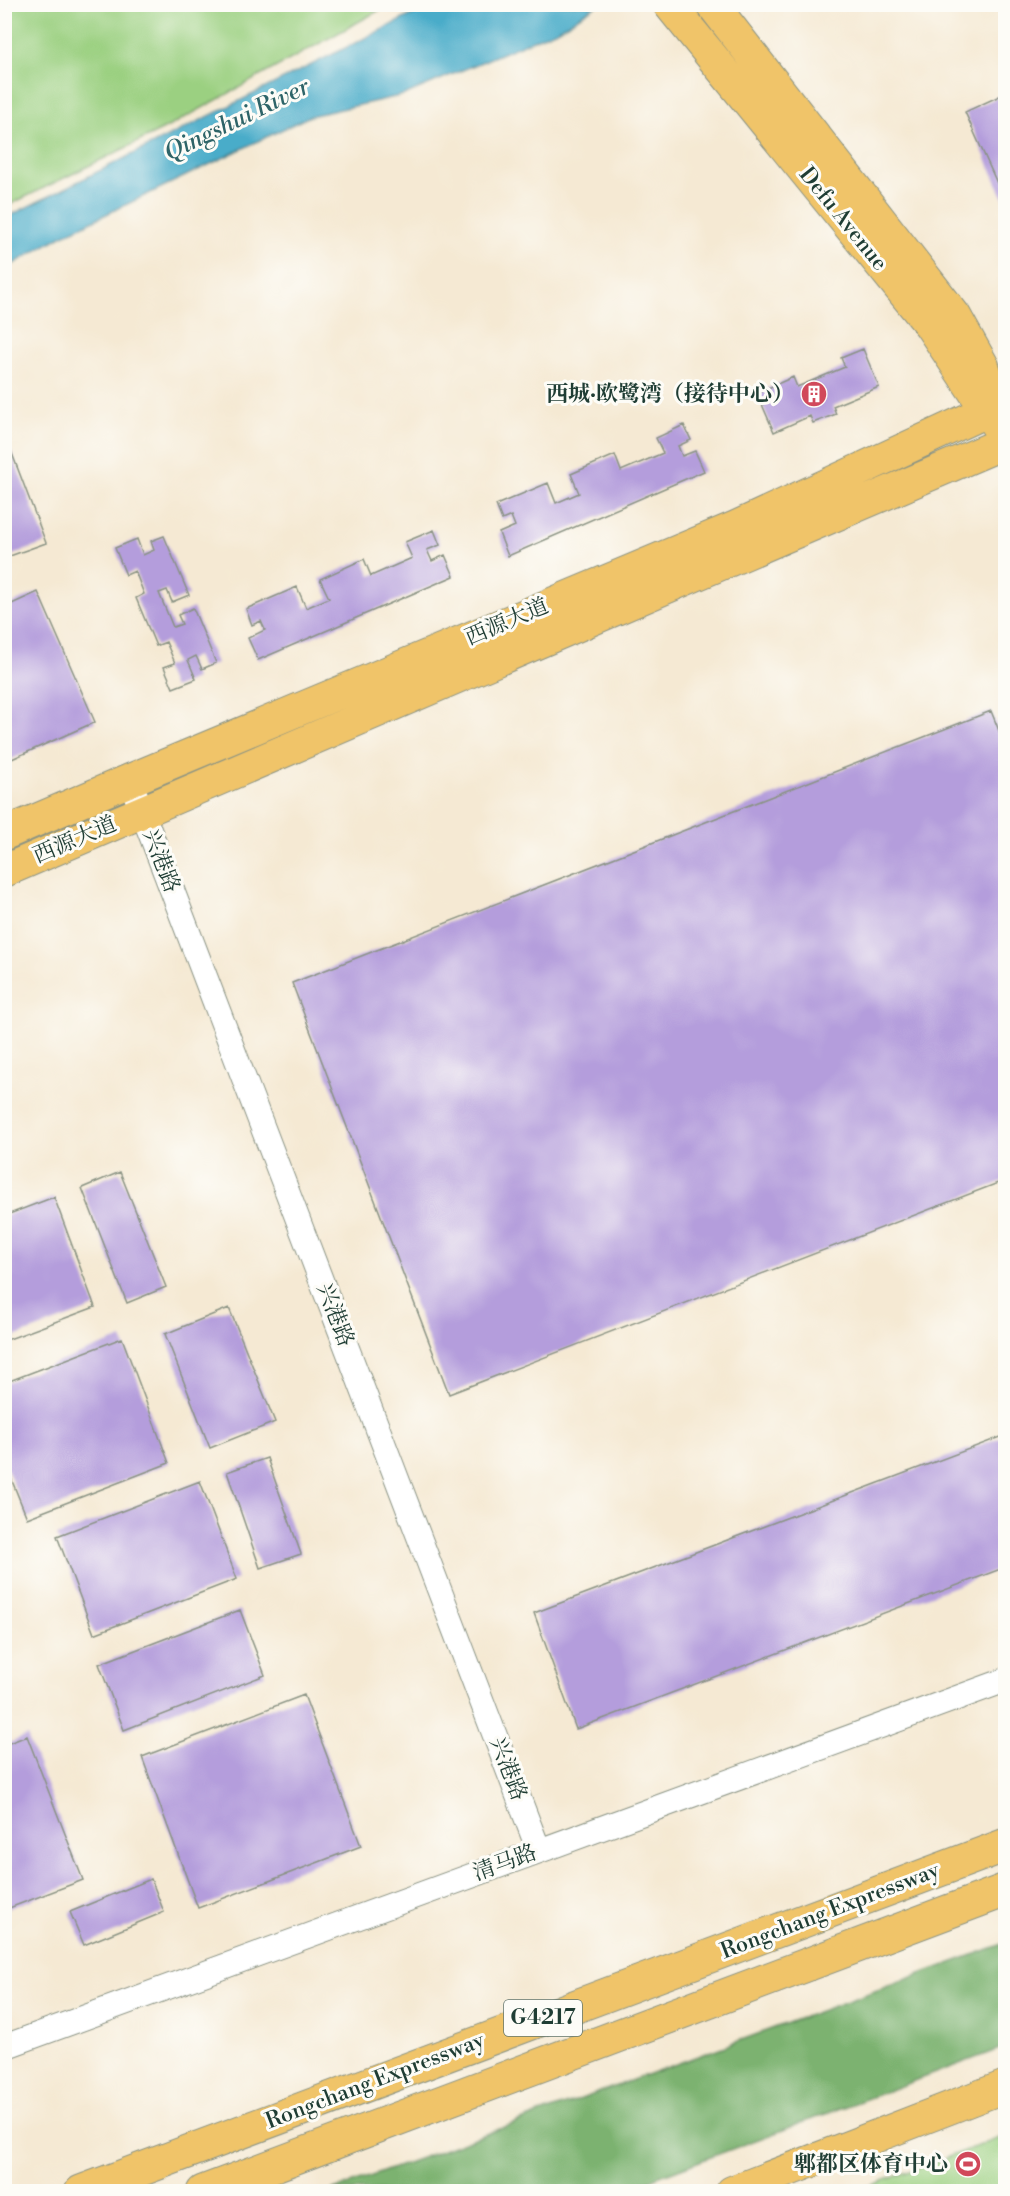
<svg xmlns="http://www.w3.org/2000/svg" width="1010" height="2196" font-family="'Libre Bodoni','Noto Serif SC',serif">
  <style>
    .green { fill: #9bd081; stroke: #5d865a; stroke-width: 1.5 }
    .forest { fill: #7cb26f; stroke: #4e7852; stroke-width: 1.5 }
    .water { fill: #4aacc9; stroke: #34747e; stroke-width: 1.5 }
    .building { fill: #b49ddc }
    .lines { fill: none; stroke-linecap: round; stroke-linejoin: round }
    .minor-casing { stroke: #8a9384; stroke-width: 26 }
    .major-casing { stroke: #8a9384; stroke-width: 34 }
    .highway-casing { stroke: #8a9384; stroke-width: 35 }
    .minor { stroke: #fff; stroke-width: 24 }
    .major { stroke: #f0c469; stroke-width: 32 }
    .highway { stroke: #f0c469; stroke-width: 33 }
    .labels { text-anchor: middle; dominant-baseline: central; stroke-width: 6; stroke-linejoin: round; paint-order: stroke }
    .shield { fill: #fdfcf7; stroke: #62766e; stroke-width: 1.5 }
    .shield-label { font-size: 21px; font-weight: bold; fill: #1f3d34 }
    .street-label { font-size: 22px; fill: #1f3d34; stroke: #fdfcf7 }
    .poi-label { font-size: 22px; font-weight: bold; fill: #1f3d34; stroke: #fdfcf7; text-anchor: end }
    .water-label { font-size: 24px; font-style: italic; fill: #2e6468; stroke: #fdfcf7 }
  </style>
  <rect width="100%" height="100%" fill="#fdfcf7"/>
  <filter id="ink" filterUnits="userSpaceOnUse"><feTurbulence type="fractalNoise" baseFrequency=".0167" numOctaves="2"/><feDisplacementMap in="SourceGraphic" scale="12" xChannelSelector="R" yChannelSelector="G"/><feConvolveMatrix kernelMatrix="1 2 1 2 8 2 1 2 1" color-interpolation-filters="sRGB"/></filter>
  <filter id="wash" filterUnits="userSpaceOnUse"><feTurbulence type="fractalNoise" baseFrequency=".008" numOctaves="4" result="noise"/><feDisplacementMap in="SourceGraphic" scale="24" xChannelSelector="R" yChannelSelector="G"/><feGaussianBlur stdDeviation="1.35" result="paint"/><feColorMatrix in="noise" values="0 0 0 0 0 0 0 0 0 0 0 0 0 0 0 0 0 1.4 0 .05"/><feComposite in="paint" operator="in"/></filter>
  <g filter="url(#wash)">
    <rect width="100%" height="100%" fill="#f5e9d3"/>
    <!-- green -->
    <path class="green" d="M5 4H389V5L166 128 5 207Z
      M1005 2136V2191H856Z"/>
    <!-- forest -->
    <path class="forest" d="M1005 1943V2047L620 2191H331Z"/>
    <!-- water -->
    <path class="water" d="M433 4 597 5 559 29 404 95 310 116 61 236 5 269V218Z"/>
    <g id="blocks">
      <!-- building -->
      <path class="building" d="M1006 93V203L965 112Z
        M863 349 879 387 833 406 836 414 813 423 810 416 774 432 757 393 793 377 797 387 845 367 841 358Z
        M684 425 691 440 678 446 682 456 695 451 704 471 508 556 499 533 515 526 511 516 502 520 496 505 548 483 556 503 579 493 571 474 615 455 621 471 663 453 656 438Z
        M5 435 46 543 7 557 4 549Z
        M434 530 440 545 427 550 432 561 445 555 454 576 258 660 248 638 265 630 261 621 252 625 246 609 297 587 306 608 329 598 320 579 364 559 371 576 412 558 405 542Z
        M164 536 189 595 172 602 167 590 159 593 173 627 182 624 178 615 193 608 216 663 202 669 196 656 188 660 196 679 173 688 164 667 175 663 166 642 156 646 136 598 144 594 135 571 126 575 115 548 137 539 143 555 154 550 151 541Z
        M38 592 95 722 5 762V607Z
        M991 711 1006 748V1180L449 1394 292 983Z
        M120 1172 166 1287 127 1303 82 1188Z
        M54 1197 95 1307 4 1341V1216Z
        M229 1308 275 1422 210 1448 165 1334Z
        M122 1338 169 1463 27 1518 4 1461V1383Z
        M1006 1435V1567L576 1729 534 1613Z
        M267 1458 301 1554 260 1568 227 1472Z
        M200 1481 237 1579 94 1634 57 1536Z
        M240 1610 265 1675 124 1730 99 1664Z
        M304 1695 361 1846 198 1908 142 1757Z
        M27 1736 83 1880 4 1910V1745Z
        M151 1879 164 1912 84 1945 70 1912Z"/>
    </g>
  </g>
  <g filter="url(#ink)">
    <use href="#blocks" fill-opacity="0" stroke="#8a9384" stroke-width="1.5"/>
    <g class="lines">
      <defs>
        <path id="minor" d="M130 780 539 1851
          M4 2047 1006 1680"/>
        <path id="major" d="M669 4 930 325 998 427
          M712 4 955 316 983 366 994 399
          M4 834 130 780 736 527 1006 402
          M4 871 1006 442
          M732 2192 1006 2086"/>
        <path id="highway" d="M81 2192 1006 1845
          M203 2192 1006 1890"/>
      </defs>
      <!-- minor casing -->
      <use href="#minor" class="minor-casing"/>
      <!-- major casing -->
      <use href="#major" class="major-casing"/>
      <!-- highway casing -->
      <use href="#highway" class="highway-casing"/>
      <!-- minor -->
      <use href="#minor" class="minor"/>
      <!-- major -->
      <use href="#major" class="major"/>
      <!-- highway -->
      <use href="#highway" class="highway"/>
    </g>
  </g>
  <!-- icons -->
  <defs>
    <symbol id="building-disc" viewBox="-11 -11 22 22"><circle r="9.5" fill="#d1495b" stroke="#fdfcf7"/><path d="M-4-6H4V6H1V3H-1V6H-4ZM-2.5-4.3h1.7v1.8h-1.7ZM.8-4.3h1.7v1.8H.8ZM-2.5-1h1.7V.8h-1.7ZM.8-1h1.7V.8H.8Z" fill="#fff"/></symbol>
    <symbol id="stadium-disc" viewBox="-11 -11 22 22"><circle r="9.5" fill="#d1495b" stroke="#fdfcf7"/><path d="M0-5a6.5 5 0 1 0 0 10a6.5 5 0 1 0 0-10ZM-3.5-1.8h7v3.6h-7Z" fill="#fff"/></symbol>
  </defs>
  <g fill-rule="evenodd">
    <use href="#building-disc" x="799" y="379" width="30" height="30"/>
    <use href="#stadium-disc" x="953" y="2149" width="30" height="30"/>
  </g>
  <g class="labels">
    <!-- shield labels -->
    <rect class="shield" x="504" y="2000" width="78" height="36" rx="4.5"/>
    <g class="shield-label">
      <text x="543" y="2018">G4217</text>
    </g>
    <!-- street labels -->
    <g class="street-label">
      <text transform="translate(843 219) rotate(51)">Defu Avenue</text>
      <text transform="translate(507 622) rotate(-23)">西源大道</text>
      <text transform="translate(75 840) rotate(-23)">西源大道</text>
      <text transform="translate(161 861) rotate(69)">兴港路</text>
      <text transform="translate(335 1315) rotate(69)">兴港路</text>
      <text transform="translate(508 1769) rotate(69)">兴港路</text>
      <text transform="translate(505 1863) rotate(-20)">清马路</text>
      <text transform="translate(830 1911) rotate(-21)">Rongchang Expressway</text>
      <text transform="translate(375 2081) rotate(-21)">Rongchang Expressway</text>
    </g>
    <!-- poi labels -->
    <g class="poi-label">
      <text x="794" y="394">西城·欧鹭湾（接待中心）</text>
      <text x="948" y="2164">郫都区体育中心</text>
    </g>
    <!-- water labels -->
    <g class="water-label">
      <text transform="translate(237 120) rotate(-26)">Qingshui River</text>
    </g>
  </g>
  <!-- margin -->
  <rect width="1010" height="2196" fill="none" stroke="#fdfcf7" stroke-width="24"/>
</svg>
